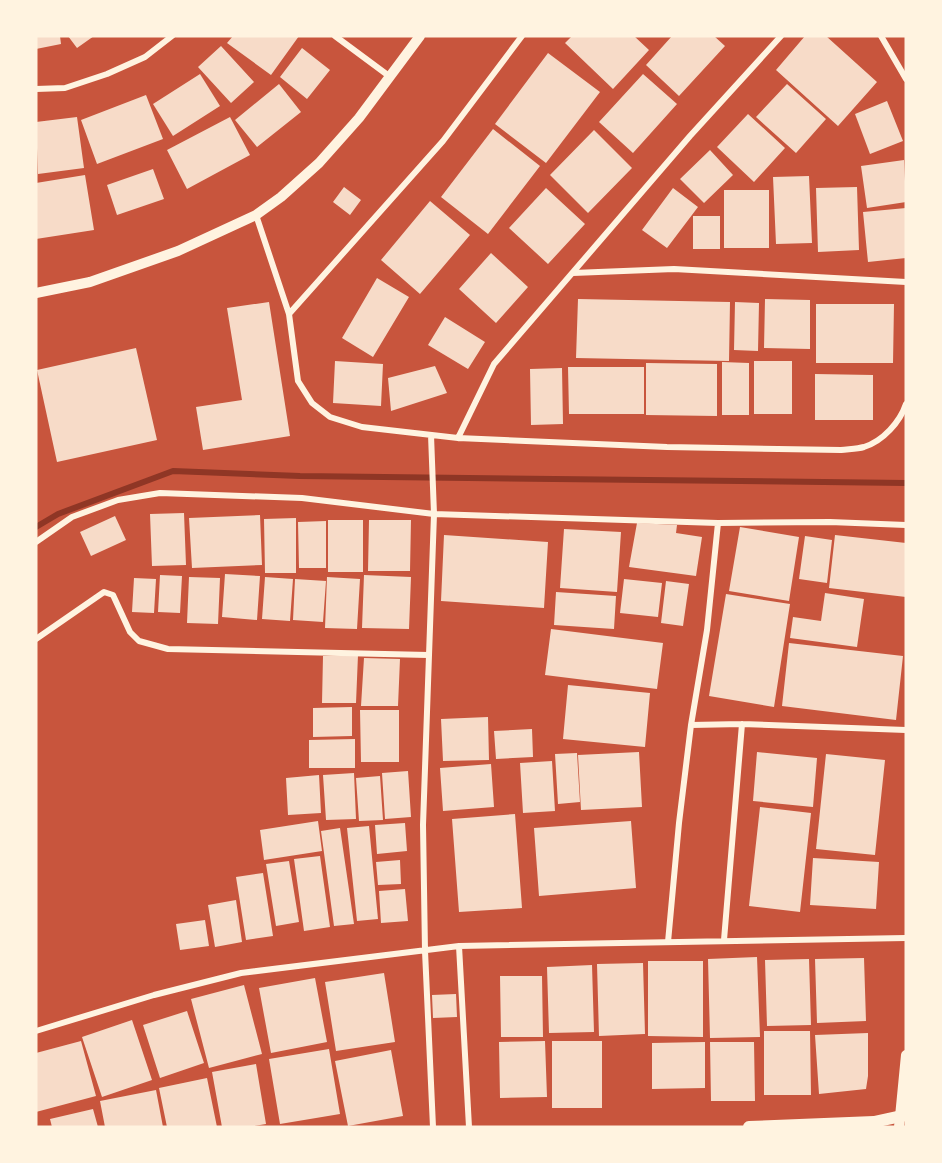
<svg xmlns="http://www.w3.org/2000/svg" width="942" height="1163" font-family="'Archivo Narrow',sans-serif">
  <style>
    .lines { fill: none; stroke-linecap: round; stroke-linejoin: round }
    .stream { stroke: #8f3625; stroke-width: 6 }
    .building { fill: #f7dbc8 }
    .minor { stroke: #fff3e0; stroke-width: 6 }
    .tertiary { stroke: #fff3e0; stroke-width: 10 }
    .secondary { stroke: #fff3e0; stroke-width: 12 }
  </style>
  <rect width="100%" height="100%" fill="#c8553d"/>
  <g class="lines">
    <!-- stream -->
    <path class="stream" d="M36 527 58 514 173 471 300 476 906 483"/>
  </g>
  <!-- building -->
  <path class="building" d="M36 36H60L61 44 36 49Z
    M68 36H94L77 48Z
    M233 36H299L271 75 227 43Z
    M572 36H634L649 50 613 89 565 43Z
    M672 36H714L725 46 679 96 646 65Z
    M805 36H826L877 82 838 126 776 70Z
    M221 46 254 82 231 103 198 67Z
    M302 48 330 70 307 99 280 77Z
    M548 53 600 92 546 163 495 124Z
    M200 74 220 106 173 136 153 104Z
    M643 74 677 104 633 153 599 122Z
    M279 84 301 112 257 147 235 120Z
    M787 84 826 119 796 153 756 117Z
    M146 95 163 139 97 164 81 120Z
    M887 101 903 141 870 154 855 114Z
    M748 114 785 148 754 182 717 147Z
    M77 117 84 168 38 174 36 122Z
    M230 117 250 155 187 189 167 150Z
    M493 129 540 166 488 234 441 197Z
    M594 130 632 168 588 213 550 175Z
    M710 150 733 175 704 203 680 179Z
    M904 160 906 202 867 208 861 166Z
    M153 169 164 199 117 215 107 185Z
    M85 175 94 230 36 239V183Z
    M809 176 812 243 776 244 773 177Z
    M344 187 361 200 350 215 333 202Z
    M857 187 859 250 818 252 816 188Z
    M546 188 585 224 548 264 509 228Z
    M673 188 698 207 667 248 642 230Z
    M724 190H769V248H724Z
    M430 201 470 235 420 294 381 260Z
    M906 208V258L868 262 863 212Z
    M693 216H720V249H693Z
    M491 253 528 287 496 323 459 289Z
    M377 278 409 297 373 357 342 338Z
    M578 299 730 302 729 361 576 358Z
    M765 299 810 300V349L764 348Z
    M269 302 290 436 203 450 196 407 242 400 227 308Z
    M735 302 759 303 758 351 734 350Z
    M816 304H894L893 363H816Z
    M445 317 485 342 468 369 428 345Z
    M136 348 157 440 57 462 37 370Z
    M335 361 383 364 381 406 333 403Z
    M754 361H792V414H754Z
    M722 362 749 363V415H722Z
    M646 363 717 364V416L646 415Z
    M435 366 447 393 391 411 388 378Z
    M568 367H644V414H569Z
    M562 368 563 424 531 425 530 369Z
    M815 374 873 375V420H815Z
    M184 513 186 565 152 566 150 514Z
    M260 515 262 565 192 568 189 518Z
    M115 516 126 540 91 556 80 532Z
    M296 518V573H265L264 519Z
    M328 520H363V572H328Z
    M369 520H411L410 571H368Z
    M326 521V568H299L298 522Z
    M637 523 677 525 676 533 702 537 696 576 629 567Z
    M740 527 799 537 789 601 729 591Z
    M564 529 621 532 617 592 560 588Z
    M444 535 548 542 544 608 441 601Z
    M835 535 906 543V597L829 588Z
    M805 536 832 540 827 583 799 579Z
    M225 574 260 576 257 620 222 617Z
    M160 575 182 576 180 613 158 612Z
    M364 575 411 577 409 629 362 628Z
    M189 577 220 578 218 624 187 623Z
    M265 577 293 579 290 621 262 619Z
    M327 577 360 579 357 629 325 628Z
    M134 578 156 579 154 613 132 612Z
    M295 579 326 581 323 622 293 620Z
    M624 579 662 583 658 617 620 613Z
    M666 581 689 584 683 626 661 623Z
    M556 592 616 596 614 629 554 625Z
    M825 593 864 599 857 647 790 638 793 617 821 621Z
    M726 594 790 604 774 707 709 696Z
    M551 629 663 643 657 689 545 675Z
    M789 643 903 656 896 720 782 706Z
    M358 655 356 703H322L323 656Z
    M364 658 400 659 398 706H361Z
    M568 685 650 693 645 747 563 739Z
    M352 707V736L313 737V708Z
    M360 710H399V762H361Z
    M488 717 489 760 443 761 441 719Z
    M532 729 533 757 496 759 494 731Z
    M355 739V768H309V740Z
    M639 752 642 807 581 810 578 755Z
    M757 752 817 758 813 807 753 801Z
    M577 753 580 802 558 804 555 754Z
    M826 754 885 760 875 855 816 849Z
    M552 761 555 811 523 813 520 763Z
    M491 764 494 807 443 811 440 768Z
    M408 771 411 817 385 819 382 773Z
    M354 773 356 819 326 820 323 775Z
    M319 775 321 813 288 815 286 778Z
    M380 776 383 820 359 821 356 778Z
    M760 807 811 813 800 912 749 906Z
    M515 814 522 908 459 912 452 819Z
    M318 821 322 851 264 860 260 830Z
    M631 821 636 888 539 896 534 828Z
    M405 823 407 851 377 854 375 825Z
    M369 826 378 919 357 921 347 828Z
    M340 828 354 924 334 926 321 831Z
    M320 856 330 927 304 931 294 859Z
    M813 858 879 862 876 909 810 905Z
    M400 860 401 884 378 885 376 862Z
    M289 861 299 922 276 926 266 864Z
    M263 873 273 936 246 940 236 877Z
    M405 889 408 921 381 923 379 891Z
    M236 900 242 942 215 947 208 905Z
    M205 920 209 946 180 950 176 924Z
    M757 957 760 1037 710 1038 708 959Z
    M864 958 866 1021 817 1023 815 959Z
    M809 959 811 1025 767 1026 765 960Z
    M648 961H703V1037L648 1036Z
    M643 963 645 1034 599 1036 597 964Z
    M592 965 594 1032 549 1033 547 967Z
    M384 973 395 1042 336 1051 325 982Z
    M500 976H542L543 1037H501Z
    M315 978 327 1042 271 1053 259 988Z
    M244 985 262 1054 209 1068 191 999Z
    M456 994 457 1017 433 1018 432 995Z
    M187 1011 204 1063 160 1078 143 1025Z
    M132 1020 152 1080 102 1097 82 1037Z
    M764 1031H810L811 1095H764Z
    M868 1033V1076L866 1089 819 1094 815 1035Z
    M81 1041 96 1096 36 1112V1053Z
    M545 1041 547 1097 500 1098 499 1042Z
    M552 1041H602V1108H552Z
    M705 1042V1088L652 1089V1043Z
    M710 1042H754L755 1101H711Z
    M329 1049 340 1114 280 1124 269 1059Z
    M391 1050 403 1116 348 1126 335 1061Z
    M256 1064 266 1124 249 1127H222L212 1072Z
    M207 1078 217 1127H167L159 1088Z
    M156 1090 163 1127H105L100 1101Z
    M93 1109 98 1127H52L50 1119Z"/>
  <g class="lines">
    <!-- minor -->
    <path class="minor" d="M335 36 389 76
      M881 36 906 79
      M36 89 65 88 107 74 145 57 172 36
      M256 215 289 314 298 381 312 403 330 417 362 427 458 438 667 447 841 450C848 449 857 449 864 447 883 441 900 422 906 404
      M573 273 674 269 906 282
      M289 314 443 141 522 36
      M431 435 434 514 423 825 425 951 433 1127
      M458 438 494 364 690 136 781 36
      M36 542 72 517 118 500 160 493 302 498 434 514 718 523 830 522 906 525
      M36 639 104 592 113 595 130 632 139 641 168 649 428 655
      M691 725 742 724 906 730
      M724 940 742 724
      M668 942 679 823 691 725 707 630 718 523
      M459 946 469 1127
      M36 1031 154 995 241 973 459 946 906 938"/>
    <!-- tertiary -->
    <path class="tertiary" d="M36 293 90 282 178 251 256 215 281 197 319 163 359 118 420 36
      M899 1127 906 1055"/>
    <!-- secondary -->
    <path class="secondary" d="M749 1127 874 1122 906 1115"/>
  </g>
  <!-- border -->
  <rect width="942" height="1163" fill="none" stroke="#fff3e0" stroke-width="75"/>
</svg>
